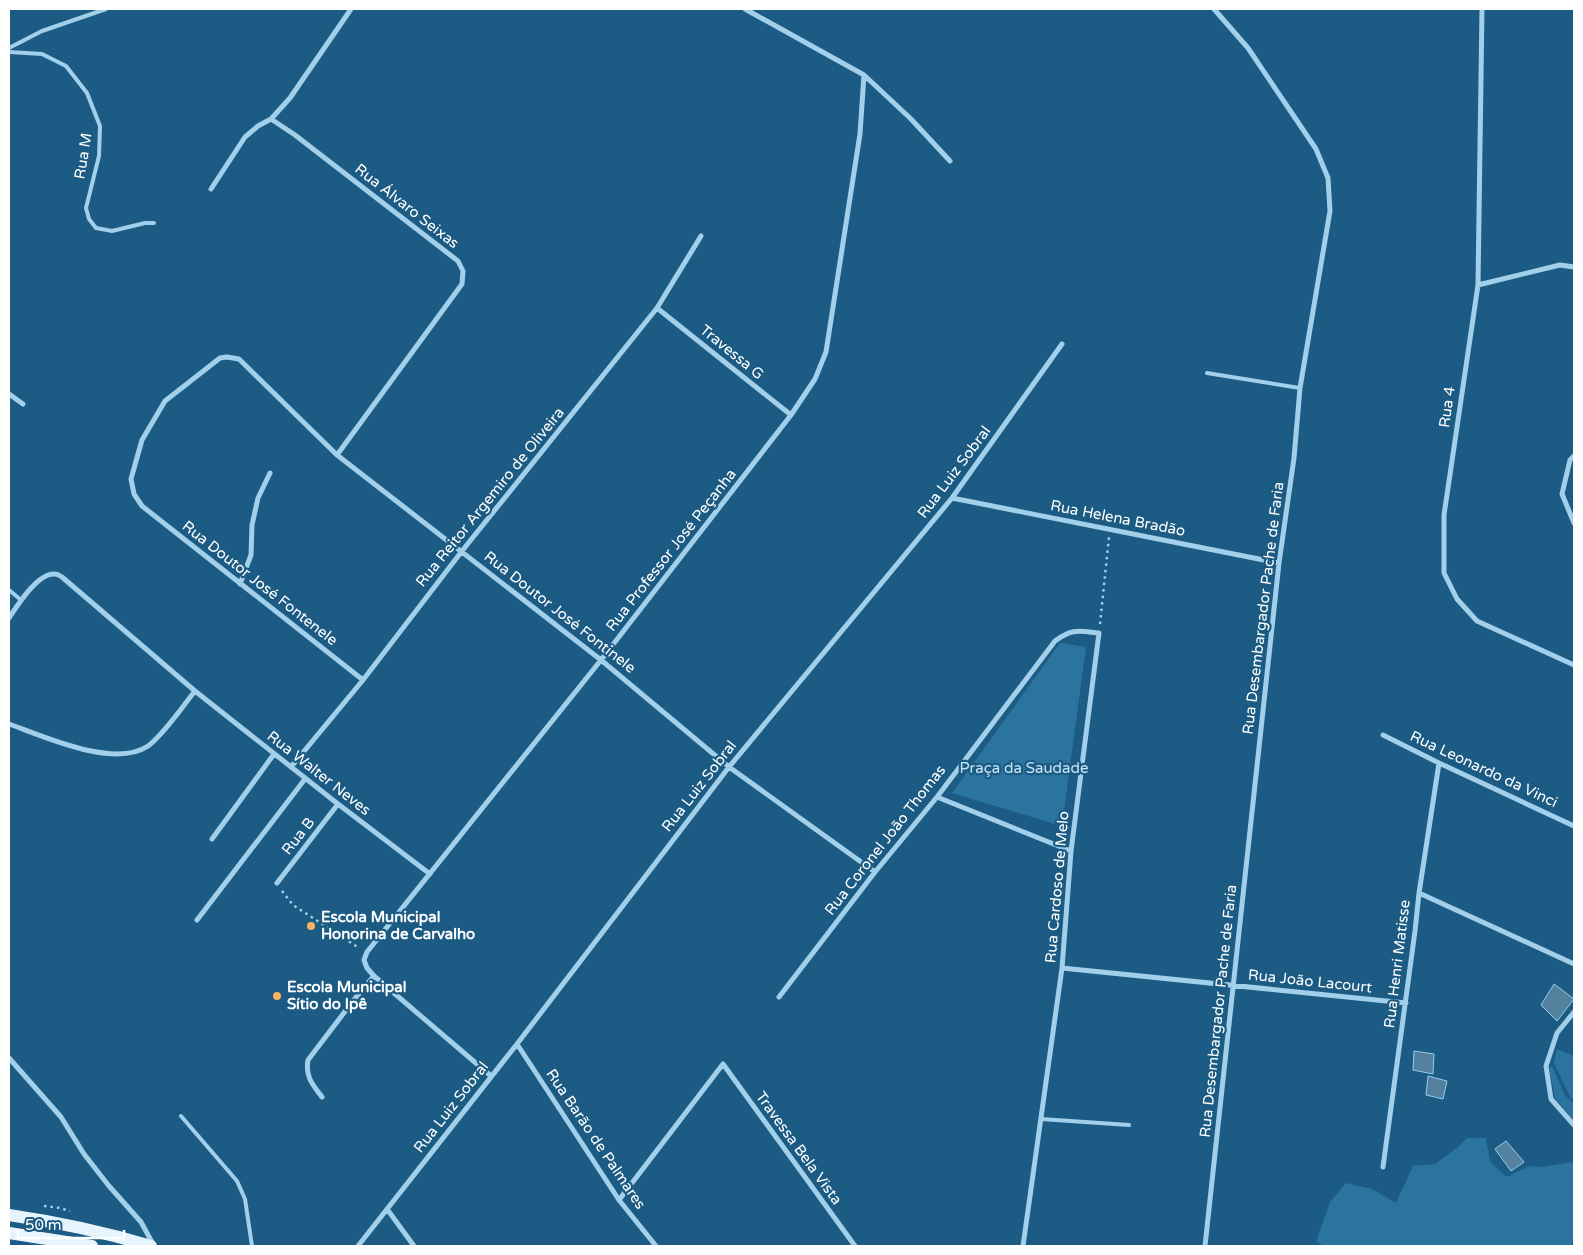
<svg xmlns="http://www.w3.org/2000/svg" width="1583" height="1255" font-family="'Varela Round',sans-serif">
  <style>
    .green { fill: #2c74a0 }
    .water { fill: #54819e; stroke: #95cdec }
    .lines { fill: none; stroke-linecap: round; stroke-linejoin: round }
    .path { stroke: #a2cfea; stroke-width: 2.5; stroke-dasharray: 2.5 4; stroke-linecap: butt }
    .service { stroke: #a2cfea; stroke-width: 4 }
    .minor { stroke: #a2cfea; stroke-width: 5 }
    .primary { stroke: #e6f4fe; stroke-width: 12 }
    .poi-dot { fill: #fbb360; stroke: #1c5b83; stroke-width: 2 }
    .labels { text-anchor: middle; dominant-baseline: central; stroke-width: 4.5; stroke-linejoin: round; paint-order: stroke }
    .street-label { font-size: 15px; fill: #fff; stroke: #1c5b83 }
    .park-label { font-size: 15px; fill: #c7e5f8; stroke: #1c5b83 }
    .poi-label { font-size: 15px; font-weight: bold; fill: #fff; stroke: #1c5b83; text-anchor: start }
  </style>
  <rect width="100%" height="100%" fill="#1c5b83"/>
  <!-- green -->
  <path class="green" d="M1060 643 1086 647 1062 826 952 793Z
    M1557 1049 1574 1056V1101L1569 1095 1554 1063Z
    M1552 1066 1565 1095 1574 1104V1120L1555 1098 1549 1068Z
    M1467 1138H1486L1490 1162 1507 1177 1529 1166 1542 1167 1574 1162V1236L1571 1246H1363L1360 1245 1325 1246 1316 1242 1330 1202 1346 1183 1372 1189 1396 1203 1413 1166 1435 1164 1457 1148Z"/>
  <!-- water -->
  <path class="water" d="M1554 984 1574 999 1557 1021 1541 1005Z
    M1414 1051 1434 1054 1433 1074 1413 1070Z
    M1428 1076 1447 1081 1443 1099 1426 1095Z
    M1506 1141 1524 1162 1511 1171 1495 1149Z"/>
  <g class="lines">
    <!-- path -->
    <path class="path" d="M1100 624 1109 537
      M282 891 293 905 359 948
      M44 1206 60 1208 70 1211"/>
    <!-- service -->
    <path class="service" d="M9 48 42 31 106 9
      M9 52 42 54 66 66 87 93 100 126 99 156 86 208 89 219 96 228 112 231 145 223H154
      M1207 373 1300 388
      M9 590 21 600
      M181 1116 237 1181 245 1199 252 1246
      M1041 1119 1129 1125"/>
    <!-- minor -->
    <path class="minor" d="M745 9 864 75 911 119 950 161
      M1482 9 1478 285 1444 515V573L1457 599 1477 621 1574 665
      M271 119 295 135 458 261 463 271 462 284 337 455
      M211 189 245 137 258 126 271 119 290 98 351 9
      M1478 285 1560 265 1574 267
      M657 308 791 415
      M9 394 23 404
      M1574 456 1570 460 1562 494 1574 523
      M952 498 1279 563
      M240 584 251 555 252 525 258 498 270 473
      M9 618C17 606 38 572 55 574 58 574 60 576 62 577L195 691 338 804 430 874
      M363 680 142 506 134 494 131 479 142 440 165 401 220 358 227 357 239 359 337 455 601 660 729 767 875 872
      M9 724C43 736 114 769 148 746 164 734 182 707 195 691
      M1383 735 1439 763 1574 826
      M291 767 363 680 462 551 657 308 701 236
      M937 797 1071 851
      M212 839 274 754
      M277 883 338 804
      M1419 893 1574 964
      M197 920 305 779
      M1062 968 1406 1003
      M779 997 875 872 937 797 1055 641C1072 628 1079 631 1099 633L1071 851 1062 968 1023 1246
      M1574 1012 1557 1033 1546 1066 1551 1099 1574 1125
      M517 1044 619 1200 656 1246
      M9 1058 61 1117 84 1154 109 1186 141 1222 153 1244
      M491 1076 374 976 367 968 364 960 367 952 601 660 791 415 815 379 826 352 860 134 864 75
      M322 1097C313 1085 305 1077 308 1060L356 997 374 976
      M1383 1167 1415 931 1419 893 1439 763
      M619 1200 723 1064 855 1246
      M387 1209 414 1246
      M358 1246 517 1044 729 767 952 498 1062 344
      M1205 1246 1279 563 1294 458 1300 388 1330 211 1328 178 1316 149 1248 48 1214 9"/>
    <!-- primary -->
    <path class="primary" d="M9 1215C57 1222 104 1232 151 1246
      M9 1233 92 1246"/>
  </g>
  <!-- markers -->
  <g class="poi-dot">
    <circle cx="311" cy="926" r="5"/>
    <circle cx="277" cy="996" r="5"/>
  </g>
  <g class="labels">
    <!-- street labels -->
    <g class="street-label">
      <text transform="translate(83 156) rotate(-81)">Rua M</text>
      <text transform="translate(407 206) rotate(38)">Rua Álvaro Seixas</text>
      <text transform="translate(732 352) rotate(39)">Travessa G</text>
      <text transform="translate(1447 407) rotate(-82)">Rua 4</text>
      <text transform="translate(954 472) rotate(-53)">Rua Luiz Sobral</text>
      <text transform="translate(490 497) rotate(-51)">Rua Reitor Argemiro de Oliveira</text>
      <text transform="translate(1118 518) rotate(11)">Rua Helena Bradão</text>
      <text transform="translate(671 550) rotate(-52)">Rua Professor José Peçanha</text>
      <text transform="translate(260 583) rotate(38)">Rua Doutor José Fontenele</text>
      <text transform="translate(1263 608) rotate(-83)">Rua Desembargador Pache de Faria</text>
      <text transform="translate(560 612) rotate(38)">Rua Doutor José Fontinele</text>
      <text transform="translate(1484 769) rotate(25)">Rua Leonardo da Vinci</text>
      <text transform="translate(319 773) rotate(38)">Rua Walter Neves</text>
      <text transform="translate(699 786) rotate(-52)">Rua Luiz Sobral</text>
      <text transform="translate(298 836) rotate(-52)">Rua B</text>
      <text transform="translate(885 840) rotate(-52)">Rua Coronel João Thomas</text>
      <text transform="translate(1057 887) rotate(-85)">Rua Cardoso de Melo</text>
      <text transform="translate(1397 964) rotate(-83)">Rua Henri Matisse</text>
      <text transform="translate(1310 981) rotate(6)">Rua João Lacourt</text>
      <text transform="translate(1218 1011) rotate(-84)">Rua Desembargador Pache de Faria</text>
      <text transform="translate(451 1107) rotate(-52)">Rua Luiz Sobral</text>
      <text transform="translate(596 1139) rotate(56)">Rua Barão de Palmares</text>
      <text transform="translate(799 1148) rotate(54)">Travessa Bela Vista</text>
    </g>
    <!-- park labels -->
    <g class="park-label">
      <text x="1024" y="768">Praça da Saudade</text>
    </g>
    <!-- poi labels -->
    <g class="poi-label">
      <text x="321" y="917">Escola Municipal<tspan x="321" dy="17">Honorina de Carvalho</tspan></text>
      <text x="287" y="987">Escola Municipal<tspan x="287" dy="17">Sítio do Ipê</tspan></text>
    </g>
  </g>
  <!-- border -->
  <rect width="1583" height="1255" fill="none" stroke="#ffffff" stroke-width="20"/>
  <!-- scale -->
  <path d="M18 1230v8h106v-8" fill="none" stroke="#ffffff" stroke-width="2.5"/>
  <text x="25" y="1230" font-size="15" fill="#ffffff" stroke="#1c5b83" stroke-width="4" paint-order="stroke">50 m</text>
</svg>
